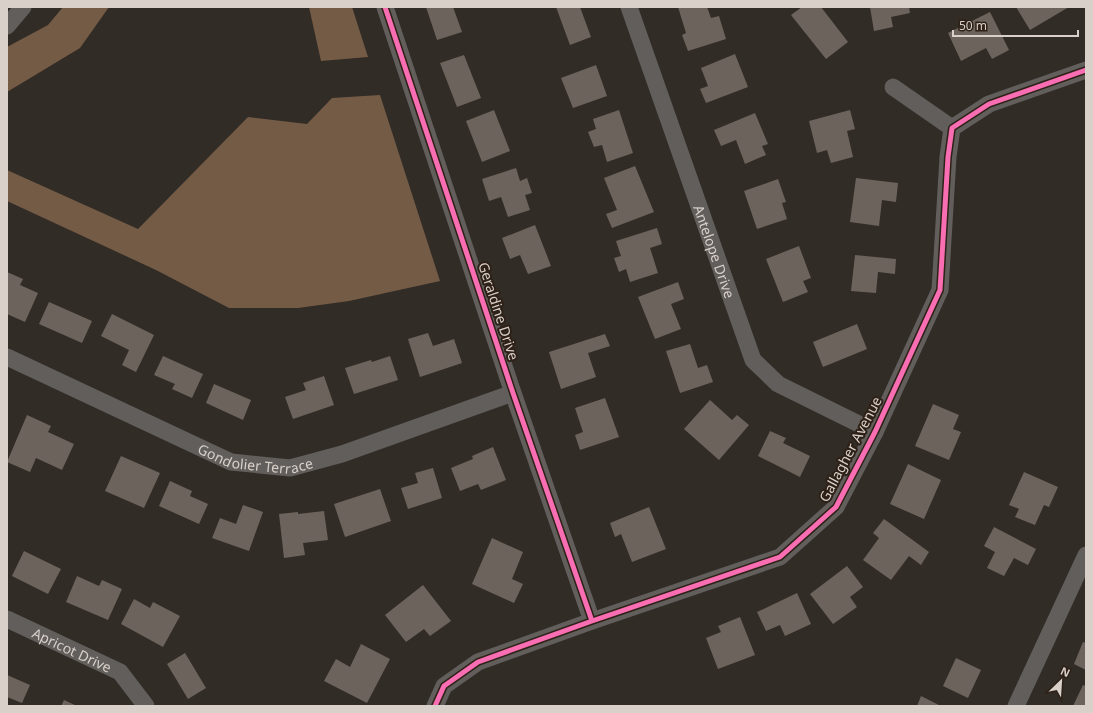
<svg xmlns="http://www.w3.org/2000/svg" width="1093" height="713" font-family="'Noto Sans',sans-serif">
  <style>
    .forest { fill: #745b46 }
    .building { fill: #6c645c }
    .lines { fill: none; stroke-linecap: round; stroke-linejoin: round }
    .street { stroke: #615e5c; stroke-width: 17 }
    .cycleway-casing { stroke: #2e2117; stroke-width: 8 }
    .cycleway { stroke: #f96db3; stroke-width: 5 }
    .labels { text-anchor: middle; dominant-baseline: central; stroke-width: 4; stroke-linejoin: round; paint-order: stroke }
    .street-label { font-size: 14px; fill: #d9d0ca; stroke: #2e2117 }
  </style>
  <rect width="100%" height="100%" fill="#322c26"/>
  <!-- forest -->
  <path class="forest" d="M63 7H109L80 48 7 92V47L48 25Z
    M309 7H352L368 57 321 61Z
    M380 95 440 281 349 301 298 308H229L156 270 7 201V170L138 229 248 117 307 124 332 98Z"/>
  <!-- building -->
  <path class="building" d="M426 7H453L462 32 437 40Z
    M556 7H580L591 37 570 45Z
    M678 7H707L711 18 719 16 726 39 688 51 682 35 686 33Z
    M802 7H821L848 42 826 59 791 15Z
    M870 7H909L910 13 891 17 893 27 874 31Z
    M1016 7H1069L1030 30Z
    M990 12 1009 50 992 59 986 48 961 61 948 33Z
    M735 54 748 87 706 103 700 89 708 86 701 68Z
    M464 55 481 98 457 107 440 63Z
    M596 65 607 96 573 108 561 78Z
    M494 110 510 151 482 162 466 121Z
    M619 110 633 153 607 162 602 145 594 147 588 132 596 129 593 119Z
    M850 110 855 129 847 131 853 157 831 163 827 150 817 153 809 121Z
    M755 113 768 144 762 146 766 155 745 164 736 140 721 146 714 130Z
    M635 166 654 212 612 228 606 214 617 210 604 178Z
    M516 168 520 181 527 178 532 193 525 195 530 210 508 217 501 197 489 201 482 179Z
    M856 178 898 183 896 202 882 200 879 226 850 222Z
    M778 179 786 202 782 203 787 219 757 229 744 191Z
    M535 225 551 266 528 274 520 255 510 259 502 238Z
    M657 228 662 244 650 248 658 273 630 282 626 269 619 272 614 258 621 256 616 241Z
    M799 246 811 278 803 281 808 292 783 302 766 259Z
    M855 255 896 259 895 274 878 272 876 293 851 291Z
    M7 272 23 279 20 285 38 293 25 322 7 314 8 310H7Z
    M678 282 684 299 671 304 681 329 655 339 638 297Z
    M49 302 92 321 82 343 39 324Z
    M112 314 154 335 136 372 122 365 129 350 101 336Z
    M857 324 867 349 823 367 813 342Z
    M428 333 433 346 454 339 462 363 420 377 408 339Z
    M605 334 610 346 588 353 596 377 561 389 549 352Z
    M690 344 698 368 707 365 713 382 680 393 666 351Z
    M163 356 203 374 192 398 172 389 175 384 154 375Z
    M390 356 398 380 354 394 345 368 371 360 372 362Z
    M324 376 334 405 293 419 285 397 306 390 303 383Z
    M214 384 251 400 243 420 206 403Z
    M605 398 619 437 580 450 575 435 583 432 575 408Z
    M710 400 732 420 737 415 749 425 719 460 684 429Z
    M933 404 959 415 953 429 961 432 949 460 915 446Z
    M27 415 51 426 48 432 74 444 62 470 36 458 30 472 7 462Z
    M770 431 786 438 783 443 810 456 800 477 758 456Z
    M493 447 506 480 481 490 478 484 460 491 451 468 473 459 472 456Z
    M121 456 160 473 144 508 105 491Z
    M908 464 941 480 924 519 890 504Z
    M433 468 442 498 408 509 401 488 418 483 415 473Z
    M1024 472 1058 487 1049 507 1044 505 1035 525 1015 517 1019 509 1009 505Z
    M170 481 192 491 190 496 208 504 199 524 159 506Z
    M380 489 391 521 345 537 334 504Z
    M243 505 263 512 249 551 212 538 220 518 236 524Z
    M649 507 666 549 632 562 621 534 615 537 610 523Z
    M324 511 328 540 303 543 305 555 284 558 279 514 298 512V514Z
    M884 519 929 552 921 565 909 556 891 580 863 560 879 538 873 533Z
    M994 527 1036 549 1028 565 1014 558 1004 576 987 568 995 552 984 546Z
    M492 538 523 552 512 579 523 584 514 603 472 584Z
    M24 551 61 569 48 594 12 576Z
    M847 566 863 587 850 597 857 607 833 624 810 594Z
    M77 576 99 586 102 580 122 589 108 620 66 602Z
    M423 585 451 621 430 636 424 629 406 642 385 615Z
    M797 593 811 624 785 636 780 625 766 631 757 612Z
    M134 599 150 608 153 602 180 616 163 647 121 624Z
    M740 617 755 655 718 669 706 638 721 632 718 626Z
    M1083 642 1086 643V670L1074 664Z
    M361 644 390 659 367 703 324 681 336 659 350 667Z
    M185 653 206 688 188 699 167 664Z
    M956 658 981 670 968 698 943 686Z
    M7 675 30 685 22 703 7 697Z
    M1083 685 1086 686V706H1073Z
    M921 696 941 706H917Z
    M64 700 77 706H61Z"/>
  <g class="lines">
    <!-- street -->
    <g class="street">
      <path d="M385 7 513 393 592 621"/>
      <path id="s1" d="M629 7 753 360 778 384 875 432"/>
      <path d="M7 26 23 7"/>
      <path d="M893 87 952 128"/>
      <path id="s2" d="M7 357 231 462 290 468 342 454 513 393"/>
      <path id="s3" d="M7 619 120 672 146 706"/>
      <path d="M435 706 444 686 478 662 592 621 780 557 836 507 875 432 940 290 948 157 952 128 989 104 1086 70"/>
      <path d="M1016 706 1086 555"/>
    </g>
    <defs>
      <path id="cycleway" d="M385 7 513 393 592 621
        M435 706 444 686 478 662 592 621 780 557 836 507 875 432 940 290 948 157 952 128 989 104 1086 70"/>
    </defs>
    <!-- cycleway casing -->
    <use href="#cycleway" class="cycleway-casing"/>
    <!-- cycleway -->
    <use href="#cycleway" class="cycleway"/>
  </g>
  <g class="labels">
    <!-- street labels -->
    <g class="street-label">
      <text stroke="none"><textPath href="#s1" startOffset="259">Antelope Drive</textPath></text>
      <text transform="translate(499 311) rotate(72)">Geraldine Drive</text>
      <text transform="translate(850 449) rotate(-62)">Gallagher Avenue</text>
      <text stroke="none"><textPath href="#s2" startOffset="271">Gondolier Terrace</textPath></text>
      <text stroke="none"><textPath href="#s3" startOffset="72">Apricot Drive</textPath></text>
    </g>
  </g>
  <!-- border -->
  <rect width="1093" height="713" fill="none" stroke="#d9d0ca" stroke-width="16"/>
  <!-- north arrow -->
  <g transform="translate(1061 681) rotate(25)" stroke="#2e2117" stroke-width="3" paint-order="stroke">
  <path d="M0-3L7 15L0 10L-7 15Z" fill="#d9d0ca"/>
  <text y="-6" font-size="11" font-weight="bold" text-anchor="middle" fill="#d9d0ca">N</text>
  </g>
  <!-- scale -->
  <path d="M953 30v6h125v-6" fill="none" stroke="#d9d0ca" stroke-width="2"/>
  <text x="959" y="30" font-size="12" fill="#d9d0ca" stroke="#2e2117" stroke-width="3" paint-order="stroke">50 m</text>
</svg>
